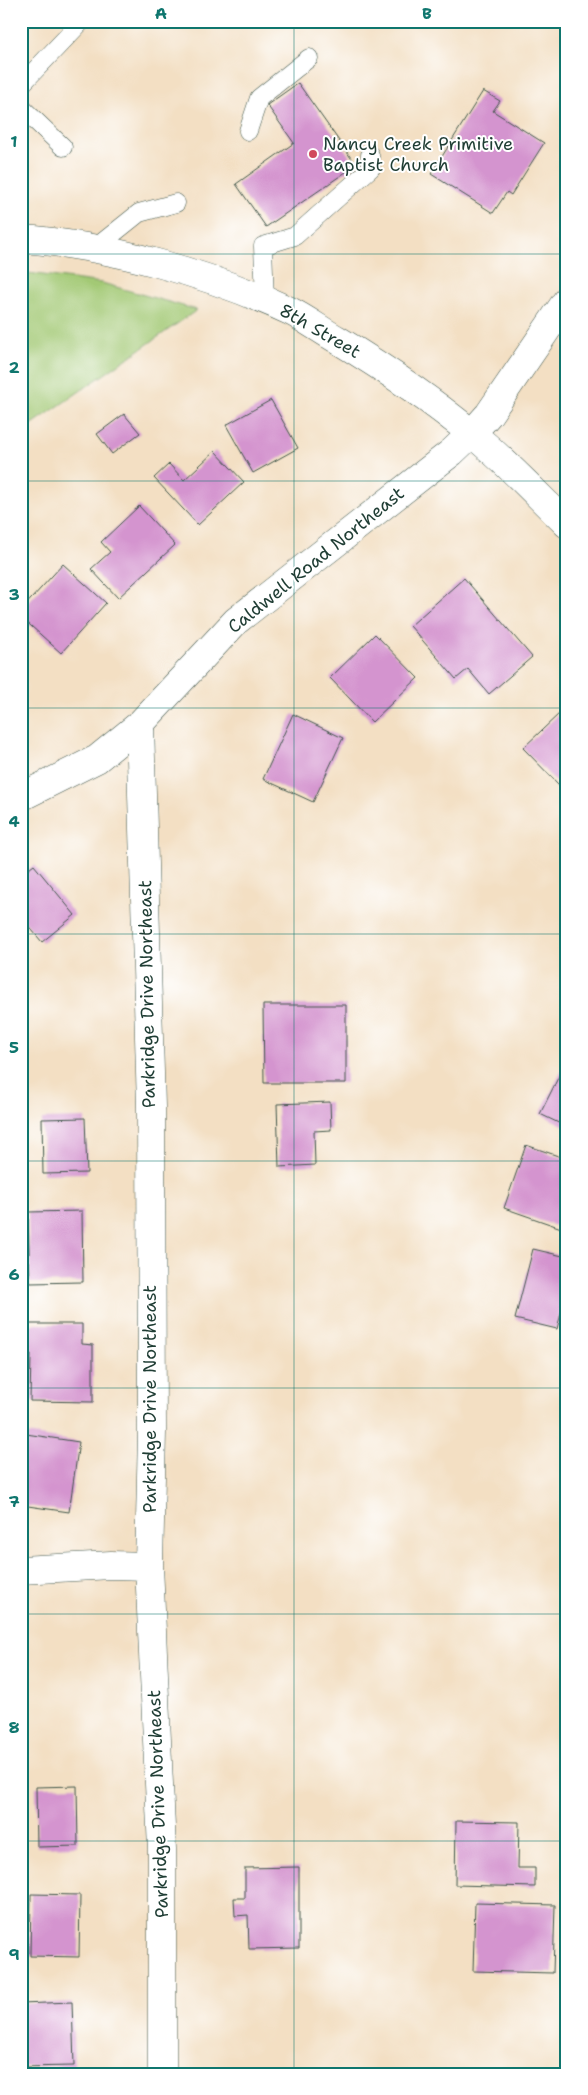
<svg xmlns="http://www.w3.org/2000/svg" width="588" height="2095" font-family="'Shantell Sans',sans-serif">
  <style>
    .green { fill: #a3c974; stroke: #618354 }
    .building { fill: #d494cf }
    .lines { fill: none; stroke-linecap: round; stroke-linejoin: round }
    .service-casing { stroke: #3f5549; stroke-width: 19 }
    .minor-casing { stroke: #3f5549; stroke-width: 29 }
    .service { stroke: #fff; stroke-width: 18 }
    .minor { stroke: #fff; stroke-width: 28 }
    .grid { fill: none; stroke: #0f766e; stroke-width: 1; stroke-opacity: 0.55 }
    .poi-dot { fill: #d1495b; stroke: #fff; stroke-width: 2 }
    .labels { text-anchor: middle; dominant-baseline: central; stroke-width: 4; stroke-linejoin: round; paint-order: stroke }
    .poi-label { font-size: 18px; fill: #1f3d34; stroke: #fff; text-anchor: start }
    .street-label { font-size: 18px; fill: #1f3d34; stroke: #fff }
    .neatline { fill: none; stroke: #0f766e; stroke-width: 2 }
    .grid-label { font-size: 16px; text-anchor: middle; font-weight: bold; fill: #0f766e }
  </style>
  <rect width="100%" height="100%" fill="#fff"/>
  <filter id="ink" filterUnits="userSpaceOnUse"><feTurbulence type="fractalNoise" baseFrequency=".02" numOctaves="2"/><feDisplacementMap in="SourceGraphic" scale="10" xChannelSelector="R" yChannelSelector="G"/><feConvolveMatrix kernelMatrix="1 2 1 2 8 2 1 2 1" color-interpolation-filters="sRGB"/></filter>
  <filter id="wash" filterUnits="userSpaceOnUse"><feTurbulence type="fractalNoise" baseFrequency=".0096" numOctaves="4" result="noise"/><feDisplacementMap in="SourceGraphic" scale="20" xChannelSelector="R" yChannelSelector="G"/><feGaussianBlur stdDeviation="1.12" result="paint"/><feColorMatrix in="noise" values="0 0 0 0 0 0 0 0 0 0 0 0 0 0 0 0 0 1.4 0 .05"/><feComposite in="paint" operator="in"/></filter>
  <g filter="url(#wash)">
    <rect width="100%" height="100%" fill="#f3dfc3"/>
    <!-- green -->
    <path class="green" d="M21 272 102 283 197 310 21 432Z"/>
    <g id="blocks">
      <!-- building -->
      <path class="building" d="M298 83 356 165 266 227 236 184 294 143 267 105Z
        M483 91 500 101 493 111 544 143 511 195 507 192 493 213 431 174Z
        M271 400 298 448 253 473 226 425Z
        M124 414 140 433 112 454 97 434Z
        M215 451 244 482 198 525 154 478 169 464 184 480Z
        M139 506 175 545 118 598 91 569 110 552 101 542Z
        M63 564 106 603 61 653 21 617V610Z
        M464 578 532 657 489 694 468 669 456 679 410 626Z
        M375 634 418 678 372 722 330 678Z
        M560 713 567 721V782L561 787 523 748Z
        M293 714 343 738 313 802 263 779Z
        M34 865 75 915 42 942 21 917V875Z
        M263 1005H346V1083H264Z
        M567 1060V1127L540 1114Z
        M330 1102 331 1130 314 1131 315 1165 279 1167 277 1104Z
        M85 1118 87 1173 43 1174 42 1119Z
        M526 1145 567 1159V1230L504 1208Z
        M82 1211 83 1282 30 1283 28 1212Z
        M533 1249 567 1257V1290L557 1329 515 1319Z
        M21 1324H82V1344L93 1345V1402L30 1401 31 1354H21Z
        M26 1434 79 1442 69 1512 21 1505V1466Z
        M77 1786 78 1846 37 1847 36 1787Z
        M456 1821 519 1822 518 1868H535V1887L455 1885Z
        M299 1867V1948L249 1949 248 1915 235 1916 234 1898H245V1868Z
        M31 1894 80 1895 79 1957 30 1956Z
        M475 1903 555 1905 553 1973 473 1971Z
        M72 2002 74 2066 21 2067V2004Z"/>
    </g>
  </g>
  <g filter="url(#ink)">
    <use href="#blocks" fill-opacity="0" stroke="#3f5549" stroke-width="1"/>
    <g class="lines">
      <defs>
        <path id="service" d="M21 85 82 21
          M21 107 63 147
          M248 131 259 98 309 58
          M94 249 139 213 176 203
          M265 301 263 246 295 236 371 168 370 155"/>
        <path id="minor" d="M21 239C109 245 210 274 290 311 306 319 322 331 338 340 384 368 429 398 471 433 505 460 535 493 567 524
          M140 724 151 1107 152 1432 149 1566 162 1849V2074
          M21 797 97 759 140 724 236 621 452 452 472 433 489 414 567 300
          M21 1570 111 1565 149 1566"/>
      </defs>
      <!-- service casing -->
      <use href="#service" class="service-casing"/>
      <!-- minor casing -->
      <use href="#minor" class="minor-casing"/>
      <!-- service -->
      <use href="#service" class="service"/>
      <!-- minor -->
      <use href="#minor" class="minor"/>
    </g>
  </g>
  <!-- grid -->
  <path class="grid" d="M294 21V2074M21 254H567M21 481H567M21 708H567M21 934H567M21 1161H567M21 1388H567M21 1614H567M21 1841H567"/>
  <!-- markers -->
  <circle class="poi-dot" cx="313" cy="154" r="5"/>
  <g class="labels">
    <!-- poi labels -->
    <g class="poi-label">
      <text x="323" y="144">Nancy Creek Primitive<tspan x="323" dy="21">Baptist Church</tspan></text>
    </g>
    <!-- street labels -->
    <g class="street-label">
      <text transform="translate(320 331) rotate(30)">8th Street</text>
      <text transform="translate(316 560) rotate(-39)">Caldwell Road Northeast</text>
      <text transform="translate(147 994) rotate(-91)">Parkridge Drive Northeast</text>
      <text transform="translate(150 1399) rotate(-90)">Parkridge Drive Northeast</text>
      <text transform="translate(158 1804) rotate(-92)">Parkridge Drive Northeast</text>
    </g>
  </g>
  <!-- margin -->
  <rect width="588" height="2095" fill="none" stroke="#fff" stroke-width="55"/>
  <rect x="28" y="28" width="532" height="2040" class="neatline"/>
  <g class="grid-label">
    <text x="161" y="19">A</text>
    <text x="427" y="19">B</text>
    <text x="14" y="147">1</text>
    <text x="14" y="373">2</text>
    <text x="14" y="600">3</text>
    <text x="14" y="827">4</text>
    <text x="14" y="1053">5</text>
    <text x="14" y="1280">6</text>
    <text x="14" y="1507">7</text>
    <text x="14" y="1733">8</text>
    <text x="14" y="1960">9</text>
  </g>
</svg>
